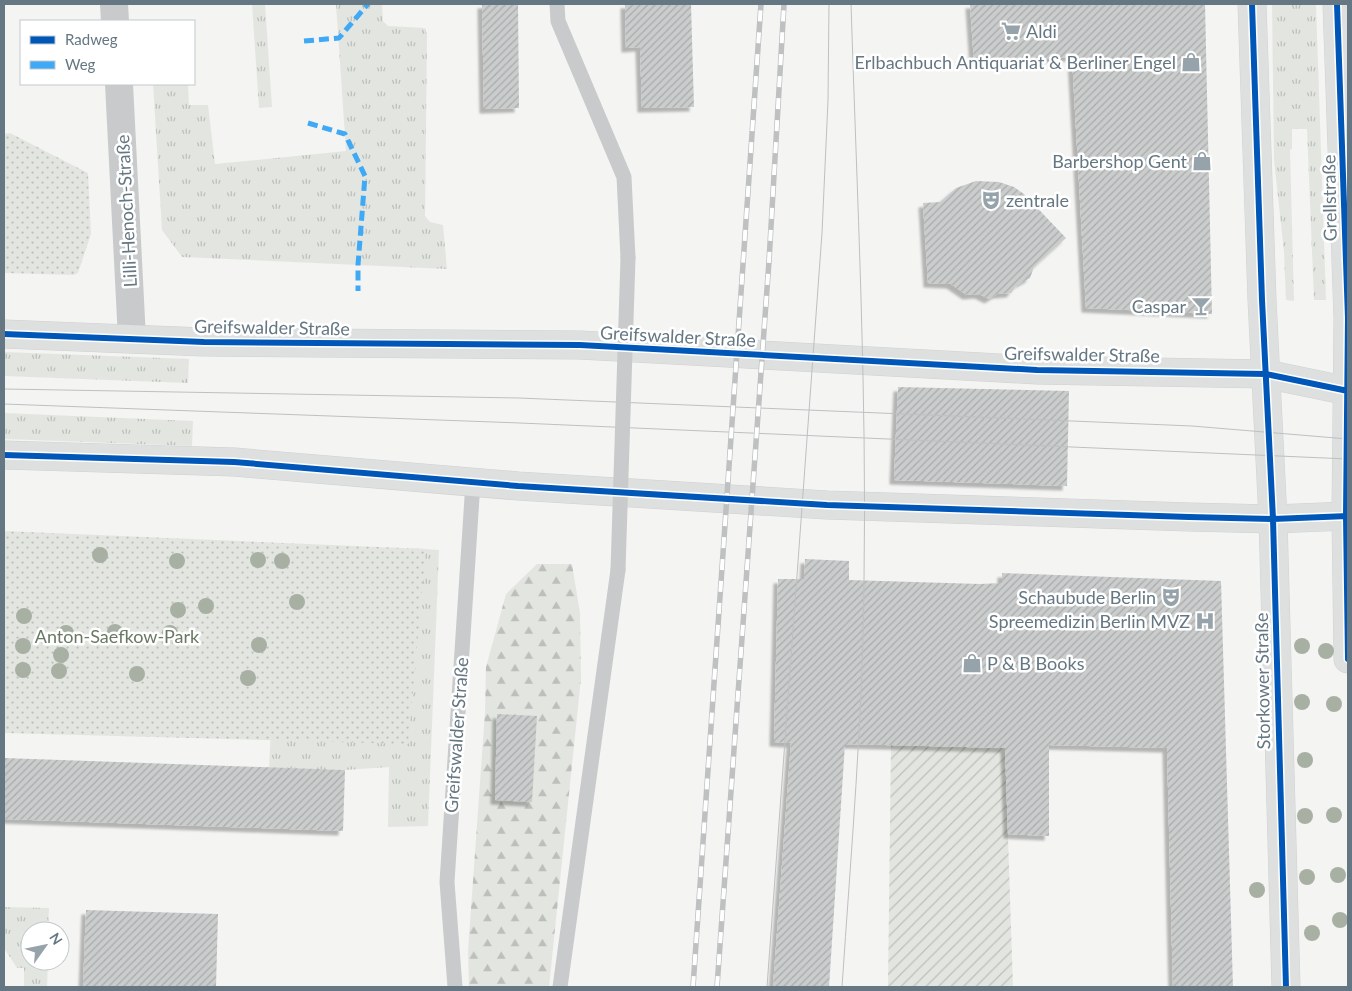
<svg xmlns="http://www.w3.org/2000/svg" width="1352" height="991" font-family="Lato,sans-serif">
  <style>
    .grass { fill: url(#grass-tufts) }
    .forest { fill: url(#forest-firs) }
    .park { fill: url(#park-dots) }
    .garden { fill: url(#garden-furrows) }
    .building { fill: url(#building-hatch); filter: url(#shadow) }
    .lines { fill: none; stroke-linecap: round; stroke-linejoin: round }
    .secondary-casing { stroke: #d1d2d3; stroke-width: 29 }
    .primary-casing { stroke: #d0d1d1; stroke-width: 29 }
    .lane { stroke: #c9cacb; stroke-width: 15 }
    .street { stroke: #c9cacb; stroke-width: 28 }
    .secondary { stroke: #dedfdf; stroke-width: 28 }
    .primary { stroke: #dedfdf; stroke-width: 28 }
    .tram { stroke: #bec0c1; stroke-width: 1 }
    .rail-casing { stroke: #bec0c1; stroke-width: 5.5 }
    .rail { stroke: #fff; stroke-width: 4; stroke-dasharray: 11; stroke-linecap: butt }
    .lane-bridge { stroke: #c9cacb; stroke-width: 15 }
    .quiet { stroke: #3fa9f5; stroke-width: 5; stroke-dasharray: 10 5; stroke-linecap: butt }
    .cycleway-casing { stroke: #fff; stroke-width: 9 }
    .cycleway { stroke: #0057b8; stroke-width: 6 }
    .tree { fill: #a8b0a4 }
    .labels { text-anchor: middle; dominant-baseline: central; stroke-width: 5; stroke-linejoin: round; paint-order: stroke }
    .poi-label { font-size: 18px; fill: #657782; stroke: #fff; text-anchor: end }
    .street-label { font-size: 18px; fill: #657782; stroke: #fff }
    .park-label { font-size: 18px; fill: #6a7964; stroke: #fff }
  </style>
  <defs>
    <pattern id="grass-tufts" width="24" height="20" patternUnits="userSpaceOnUse" patternTransform="scale(1.25)"><rect width="24" height="20" fill="#e3e6e0"/><path d="M3 7l-1-3M5 7V3M7 7l1-3M15 17l-1-3M17 17v-4M19 17l1-3" fill="none" stroke="#bcbfbb"/></pattern>
    <pattern id="forest-firs" width="22" height="20" patternUnits="userSpaceOnUse" patternTransform="scale(1.25)"><rect width="22" height="20" fill="#e3e6e0"/><path d="M5 1l3.5 6h-7zM16 11l3.5 6h-7z" fill="#bcbfbb"/></pattern>
    <pattern id="park-dots" width="8" height="8" patternUnits="userSpaceOnUse" patternTransform="scale(1.25)"><rect width="8" height="8" fill="#e3e6e0"/><path d="M2 2h.1M6 6h.1" fill="none" stroke="#bcbfbb" stroke-width="1.8" stroke-linecap="round"/></pattern>
    <pattern id="garden-furrows" width="10" height="10" patternUnits="userSpaceOnUse" patternTransform="scale(1.25)"><rect width="10" height="10" fill="#e3e6e0"/><path d="M-1 1l2-2M0 10L10 0M9 11l2-2" fill="none" stroke="#bcbfbb"/></pattern>
    <pattern id="building-hatch" width="6" height="6" patternUnits="userSpaceOnUse" patternTransform="scale(1.25)"><rect width="6" height="6" fill="#cbcdcd"/><path d="M-1 1l2-2M0 6l6-6M5 7l2-2" fill="none" stroke="#a8abac"/></pattern>
    <filter id="shadow"><feDropShadow dx="-4.5" dy="4.5" stdDeviation="1" flood-color="#0004"/></filter>
  </defs>
  <rect width="100%" height="100%" fill="#f4f4f3"/>
  <!-- grass -->
  <path class="grass" d="M252 4H265L272 107 259 108Z
    M336 4H382L383 21 388 26 425 28 427 35 425 216 430 222 443 225 447 269 182 257 162 230 153 84H188L189 105H208L215 164 346 151Z
    M1272 4H1316L1326 300H1314L1307 129H1292V149L1290 150 1294 301 1286 300 1284 252 1274 160Z
    M4 352 189 359 188 383 4 376Z
    M4 413 193 421 192 446 4 439Z
    M411 548 439 550 428 826 388 827 389 767 345 770 269 768 272 709Z
    M4 907 49 908 48 931H30V961H48L47 987H24V968H17L4 948Z"/>
  <!-- forest -->
  <path class="forest" d="M537 564H572L580 613 581 678 549 987H469L468 951 485 712 486 667 506 594Z"/>
  <!-- park -->
  <path class="park" d="M10 133 88 173 91 234 78 273 74 275 4 273V134Z
    M4 531 426 549 408 744 4 733Z"/>
  <!-- garden -->
  <path class="garden" d="M891 745 1005 748 1013 987H888Z"/>
  <!-- building -->
  <path class="building" d="M482 4H518L519 108 484 109Z
    M625 4H691L694 107 642 108 640 47 626 48Z
    M970 4H1205L1212 314 1086 308 1072 57 974 62Z
    M976 181 999 182 1014 187 1024 194 1066 238 1034 267 1030 278 1017 285 1011 293 997 294 989 299 979 294 967 295 951 284 928 283 923 203 940 202 956 188Z
    M898 387 1069 391 1067 486 894 480Z
    M805 559 849 561V580L980 584 1002 583V573L1221 581 1233 987H1173L1167 748 1049 745V836L1008 834 1005 748 845 744 829 987H773L791 743 774 742 778 579H804Z
    M497 714 537 716 532 802 495 800Z
    M4 758 345 770 343 831 4 819Z
    M86 910 218 914 216 987H83Z"/>
  <g class="lines">
    <defs>
      <path id="secondary" d="M1252 4 1262 300 1273 519 1286 987
        M1337 4 1348 318 1346 516 1348 659"/>
      <path id="primary" d="M4 334 204 342 580 345 1037 370 1266 374 1348 391
        M4 455 234 462 518 486 827 505 1189 517 1273 519 1348 516"/>
    </defs>
    <!-- secondary casing -->
    <use href="#secondary" class="secondary-casing"/>
    <!-- primary casing -->
    <use href="#primary" class="primary-casing"/>
    <!-- lane -->
    <path class="lane" d="M557 4 558 21 624 177 628 258
      M455 987 447 882 473 482
      M560 987 618 570"/>
    <!-- street -->
    <path class="street" d="M114 4 115 21
      M119 84 132 339"/>
    <!-- secondary -->
    <use href="#secondary" class="secondary"/>
    <!-- primary -->
    <use href="#primary" class="primary"/>
    <!-- tram -->
    <path class="tram" d="M4 389 519 398 1192 426 1348 439
      M4 404 520 423 1348 459
      M767 987 822 233 828 100 829 4
      M842 987C851 852 863 717 864 582 867 390 857 196 851 4"/>
    <defs>
      <path id="rail" d="M693 987 761 4
        M717 987 769 261 784 4"/>
    </defs>
    <!-- rail casing -->
    <use href="#rail" class="rail-casing"/>
    <!-- rail -->
    <use href="#rail" class="rail"/>
    <!-- lane-bridge -->
    <path class="lane-bridge" d="M618 570 628 258"/>
    <!-- quiet -->
    <path class="quiet" d="M304 41 339 38 368 4
      M308 123 345 134 365 176 358 265V291"/>
    <defs>
      <path id="cycleway" d="M1252 4 1262 300 1273 519 1286 987
        M1337 4 1348 318 1346 516 1348 659
        M4 334 204 342 580 345 1037 370 1266 374 1348 391
        M4 455 234 462 518 486 827 505 1189 517 1273 519 1348 516"/>
    </defs>
    <!-- cycleway casing -->
    <use href="#cycleway" class="cycleway-casing"/>
    <!-- cycleway -->
    <use href="#cycleway" class="cycleway"/>
  </g>
  <!-- trees -->
  <g class="tree">
    <circle cx="100" cy="555" r="8"/>
    <circle cx="258" cy="560" r="8"/>
    <circle cx="177" cy="561" r="8"/>
    <circle cx="282" cy="561" r="8"/>
    <circle cx="297" cy="602" r="8"/>
    <circle cx="206" cy="606" r="8"/>
    <circle cx="178" cy="610" r="8"/>
    <circle cx="24" cy="616" r="8"/>
    <circle cx="115" cy="632" r="8"/>
    <circle cx="66" cy="633" r="8"/>
    <circle cx="170" cy="633" r="8"/>
    <circle cx="259" cy="645" r="8"/>
    <circle cx="23" cy="646" r="8"/>
    <circle cx="1302" cy="646" r="8"/>
    <circle cx="1326" cy="651" r="8"/>
    <circle cx="61" cy="655" r="8"/>
    <circle cx="23" cy="670" r="8"/>
    <circle cx="59" cy="671" r="8"/>
    <circle cx="137" cy="674" r="8"/>
    <circle cx="248" cy="678" r="8"/>
    <circle cx="1302" cy="702" r="8"/>
    <circle cx="1334" cy="704" r="8"/>
    <circle cx="1305" cy="760" r="8"/>
    <circle cx="1334" cy="815" r="8"/>
    <circle cx="1305" cy="816" r="8"/>
    <circle cx="1338" cy="875" r="8"/>
    <circle cx="1307" cy="877" r="8"/>
    <circle cx="1257" cy="890" r="8"/>
    <circle cx="1340" cy="920" r="8"/>
    <circle cx="1312" cy="933" r="8"/>
  </g>
  <!-- icons -->
  <defs>
    <symbol id="supermarket-bare" viewBox="-9 -9 18 18"><path d="M-6-5.5h2.5l.6 2H6L4.5 2H-2.5L-4.4-4H-6ZM-1.5 3.2a1.3 1.3 0 1 0 .1 0ZM3 3.2a1.3 1.3 0 1 0 .1 0Z" fill="#97a3aa" stroke="#fff" stroke-width="2.5" paint-order="stroke"/></symbol>
    <symbol id="shop-bare" viewBox="-9 -9 18 18"><path d="M-5-2.5h2.3a2.7 3.5 0 0 1 5.4 0H5L5.5 6h-11ZM-1.5-2.5h3a1.5 2.3 0 0 0-3 0Z" fill="#97a3aa" stroke="#fff" stroke-width="2.5" paint-order="stroke"/></symbol>
    <symbol id="theatre-bare" viewBox="-9 -9 18 18"><path d="M-5-5.5Q0-4 5-5.5V0Q5 5 0 6Q-5 5-5 0ZM-3.3-2.5H-1v1.5H-3.3ZM1-2.5H3.3v1.5H1ZM-2.8 1Q0 5.5 2.8 1Z" fill="#97a3aa" stroke="#fff" stroke-width="2.5" paint-order="stroke"/></symbol>
    <symbol id="bar-bare" viewBox="-9 -9 18 18"><path d="M-6-5H6L.8 .8V4.5H3.5V6h-7V4.5H-.8V.8Z" fill="#97a3aa" stroke="#fff" stroke-width="2.5" paint-order="stroke"/></symbol>
    <symbol id="hospital-bare" viewBox="-9 -9 18 18"><path d="M-5-5h3v3.5h4V-5h3V5h-3V1.5h-4V5h-3Z" fill="#97a3aa" stroke="#fff" stroke-width="2.5" paint-order="stroke"/></symbol>
  </defs>
  <g fill-rule="evenodd">
    <use href="#supermarket-bare" x="997" y="17" width="28" height="28"/>
    <use href="#shop-bare" x="1177" y="48" width="28" height="28"/>
    <use href="#shop-bare" x="1188" y="147" width="28" height="28"/>
    <use href="#theatre-bare" x="977" y="186" width="28" height="28"/>
    <use href="#bar-bare" x="1187" y="292" width="28" height="28"/>
    <use href="#theatre-bare" x="1157" y="583" width="28" height="28"/>
    <use href="#hospital-bare" x="1191" y="607" width="28" height="28"/>
    <use href="#shop-bare" x="958" y="649" width="28" height="28"/>
  </g>
  <g class="labels">
    <!-- poi labels -->
    <g class="poi-label">
      <text x="1026" y="31" text-anchor="start">Aldi</text>
      <text x="1176" y="62">Erlbachbuch Antiquariat &amp; Berliner Engel</text>
      <text x="1187" y="161">Barbershop Gent</text>
      <text x="1006" y="200" text-anchor="start">zentrale</text>
      <text x="1186" y="306">Caspar</text>
      <text x="1156" y="597">Schaubude Berlin</text>
      <text x="1190" y="621">Spreemedizin Berlin MVZ</text>
      <text x="987" y="663" text-anchor="start">P &amp; B Books</text>
    </g>
    <!-- street labels -->
    <g class="street-label">
      <text transform="translate(1329 198) rotate(-91)">Grellstraße</text>
      <text transform="translate(126 211) rotate(-93)">Lilli-Henoch-Straße</text>
      <text transform="translate(272 327) rotate(1)">Greifswalder Straße</text>
      <text transform="translate(678 336) rotate(3)">Greifswalder Straße</text>
      <text transform="translate(1082 354) rotate(1)">Greifswalder Straße</text>
      <text transform="translate(1262 681) rotate(-91)">Storkower Straße</text>
      <text transform="translate(456 735) rotate(-86)">Greifswalder Straße</text>
    </g>
    <!-- park labels -->
    <g class="park-label">
      <text x="117" y="636">Anton-Saefkow-Park</text>
    </g>
  </g>
  <!-- border -->
  <rect width="1352" height="991" fill="none" stroke="#657782" stroke-width="10"/>
  <!-- legend -->
  <rect x="20" y="20" width="175" height="65" fill="#ffffff" stroke="#c1c9cd"/>
  <rect x="30" y="36" width="25" height="8" fill="#0057b8" stroke="#c1c9cd"/>
  <text x="65" y="45" font-size="15" fill="#657782">Radweg</text>
  <rect x="30" y="61" width="25" height="8" fill="#3fa9f5" stroke="#c1c9cd"/>
  <text x="65" y="70" font-size="15" fill="#657782">Weg</text>
  <!-- north arrow -->
  <g transform="translate(45 946) rotate(57)"><circle r="24" fill="#ffffff" stroke="#c1c9cd"/>
  <path d="M0-4L9 19L0 12L-9 19Z" fill="#97a3aa"/>
  <text y="-8" font-size="14" font-weight="bold" text-anchor="middle" fill="#657782">N</text>
  </g>
</svg>
